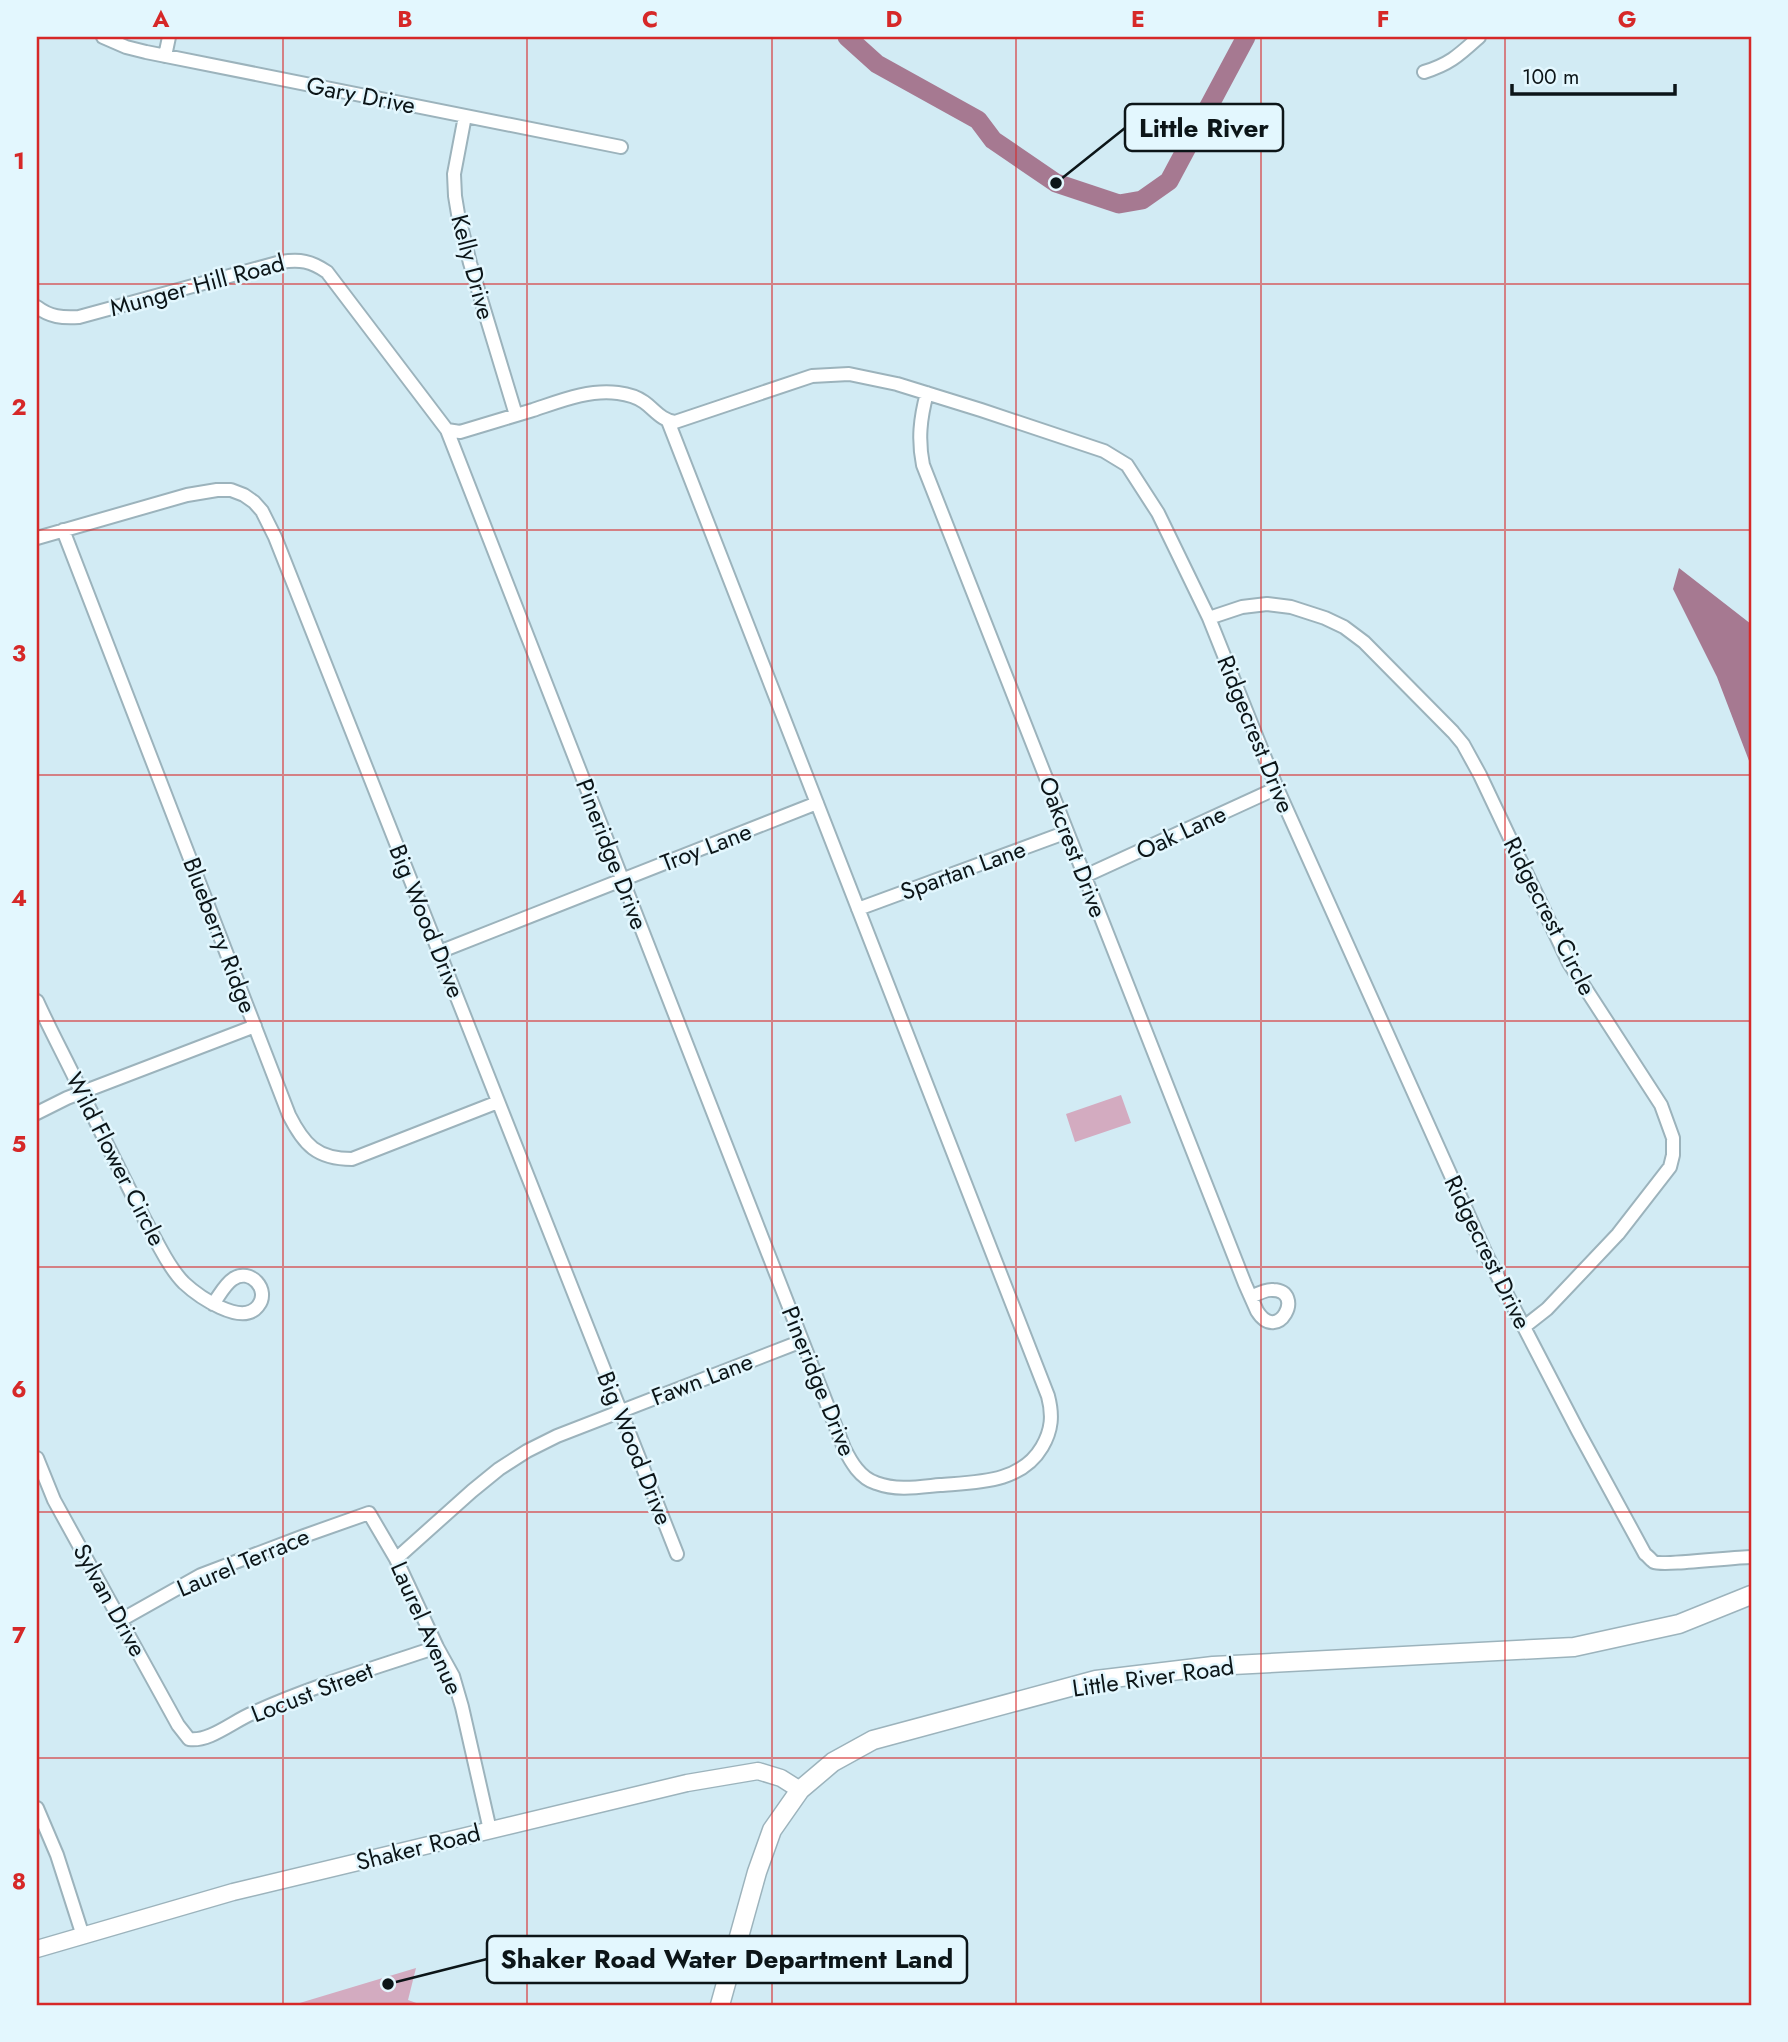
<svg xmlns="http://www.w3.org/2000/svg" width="1788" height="2042" font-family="Jost,sans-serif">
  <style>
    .green { fill: #d3abc0 }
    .water { fill: #a67991 }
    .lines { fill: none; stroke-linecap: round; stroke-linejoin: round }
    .river { stroke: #a67991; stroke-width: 19 }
    .minor-casing { stroke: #9cb3bc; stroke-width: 16 }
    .tertiary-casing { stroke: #9cb3bc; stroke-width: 19 }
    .secondary-casing { stroke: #9cb3bc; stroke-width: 21 }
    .minor { stroke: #fff; stroke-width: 12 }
    .tertiary { stroke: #fff; stroke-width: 16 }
    .secondary { stroke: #fff; stroke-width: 18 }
    .grid { fill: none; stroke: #d62828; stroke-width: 2; stroke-opacity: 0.55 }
    .labels { text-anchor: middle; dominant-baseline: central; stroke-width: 5; stroke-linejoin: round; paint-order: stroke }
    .street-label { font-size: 24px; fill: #0c1518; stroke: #e3f7fe }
    .leader { fill: none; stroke: #0c1518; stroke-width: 2.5 }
    .callout-dot { fill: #0c1518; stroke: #e3f7fe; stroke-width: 2.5 }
    .callout { fill: #e3f7fe; stroke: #0c1518; stroke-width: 2.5 }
    .callout-label { font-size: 26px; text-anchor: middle; font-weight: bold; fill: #0c1518 }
    .neatline { fill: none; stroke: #d62828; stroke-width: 2.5 }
    .grid-label { font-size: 23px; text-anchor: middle; font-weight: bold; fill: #d62828 }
  </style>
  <rect width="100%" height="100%" fill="#d2ebf4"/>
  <!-- green -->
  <path class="green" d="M1121 1095 1131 1123 1075 1142 1066 1114Z
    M416 1968 408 2000 422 2005H293Z"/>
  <!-- water -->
  <path class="water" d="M1679 568 1751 624V766L1717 677 1673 589Z"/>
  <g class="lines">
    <!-- river -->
    <path class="river" d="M847 37 877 64 978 120 993 140 1056 183 1119 204 1142 200 1169 181 1246 37"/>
    <defs>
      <path id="minor" d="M103 37 126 47 146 52 621 147
        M165 56 169 37
        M1424 72C1450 64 1459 55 1479 37
        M465 116 454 174 455 196 458 214 470 263 516 415
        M37 307C50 317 62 318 79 317L281 262C300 259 311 261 327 272L447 430 844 1448C851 1462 860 1478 876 1483 897 1491 919 1487 940 1485 977 1482 1021 1483 1042 1447 1052 1430 1053 1415 1048 1396L668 421
        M927 393C920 419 918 440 923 465L1245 1284 1257 1311C1278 1345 1306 1291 1273 1290 1266 1289 1257 1294 1251 1297
        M447 430 460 432C484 425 509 417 533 410 560 401 589 389 618 393 626 394 637 397 644 402 655 410 661 420 675 422L812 376 849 374 897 384 981 410 1104 451 1127 465 1158 513 1209 618 1277 788 1487 1256 1578 1431 1645 1554C1647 1555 1652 1561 1654 1562 1662 1566 1734 1557 1751 1557
        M63 530 289 1115C304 1145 317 1159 352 1159L498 1102
        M37 538 187 495 217 490H231L244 495 254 502 262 511 275 537 677 1554
        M1209 618 1242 607 1267 604 1291 607 1325 618 1344 627 1364 642 1453 732 1463 744 1480 775 1569 963 1661 1105 1673 1138V1155L1670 1167 1618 1234 1547 1309 1524 1327
        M1085 876 1277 788
        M858 909 1067 832
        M439 952 817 803
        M37 1001C51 1032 67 1061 81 1091 107 1144 132 1197 160 1248 167 1261 174 1273 184 1283 198 1296 242 1327 258 1306 271 1290 250 1267 233 1279 225 1284 219 1296 213 1304
        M37 1113 67 1098 255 1026
        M37 1458 54 1500 178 1725 189 1739C210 1742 233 1721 253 1713 312 1686 375 1668 437 1647
        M396 1559 472 1491 499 1469 527 1451 557 1436 802 1341
        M121 1620 201 1575 304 1536 369 1513 396 1559 437 1647 453 1676 462 1707 490 1830
        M37 1808 57 1855 83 1936"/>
      <path id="tertiary" d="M37 1949 233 1892 687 1783 758 1771 781 1778 800 1790"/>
      <path id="secondary" d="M720 2005 757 1872 772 1830 800 1790 833 1762 873 1740 1096 1680 1213 1666 1574 1647 1679 1624 1751 1595"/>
    </defs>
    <!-- minor casing -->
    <use href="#minor" class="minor-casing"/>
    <!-- tertiary casing -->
    <use href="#tertiary" class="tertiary-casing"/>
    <!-- secondary casing -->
    <use href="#secondary" class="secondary-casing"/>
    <!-- minor -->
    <use href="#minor" class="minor"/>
    <!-- tertiary -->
    <use href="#tertiary" class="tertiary"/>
    <!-- secondary -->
    <use href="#secondary" class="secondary"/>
  </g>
  <!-- grid -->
  <path class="grid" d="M283 37V2005M527 37V2005M772 37V2005M1016 37V2005M1261 37V2005M1505 37V2005M37 284H1751M37 530H1751M37 775H1751M37 1021H1751M37 1267H1751M37 1512H1751M37 1758H1751"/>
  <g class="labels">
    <!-- street labels -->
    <g class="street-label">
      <text transform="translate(361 95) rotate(11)">Gary Drive</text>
      <text transform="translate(473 267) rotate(75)">Kelly Drive</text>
      <text transform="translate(197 285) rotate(-15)">Munger Hill Road</text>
      <text transform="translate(1256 734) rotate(68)">Ridgecrest Drive</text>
      <text transform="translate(1181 832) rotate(-25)">Oak Lane</text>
      <text transform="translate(706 847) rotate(-21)">Troy Lane</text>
      <text transform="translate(1073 847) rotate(69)">Oakcrest Drive</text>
      <text transform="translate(612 854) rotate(69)">Pineridge Drive</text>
      <text transform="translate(963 870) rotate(-20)">Spartan Lane</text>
      <text transform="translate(1550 916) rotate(63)">Ridgecrest Circle</text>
      <text transform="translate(427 921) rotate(68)">Big Wood Drive</text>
      <text transform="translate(220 935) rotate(69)">Blueberry Ridge</text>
      <text transform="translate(116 1159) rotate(63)">Wild Flower Circle</text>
      <text transform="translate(1488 1252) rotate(64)">Ridgecrest Drive</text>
      <text transform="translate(702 1379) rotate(-21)">Fawn Lane</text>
      <text transform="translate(819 1381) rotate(68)">Pineridge Drive</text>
      <text transform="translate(635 1448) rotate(68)">Big Wood Drive</text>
      <text transform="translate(243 1562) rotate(-23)">Laurel Terrace</text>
      <text transform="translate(110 1600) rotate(61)">Sylvan Drive</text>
      <text transform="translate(427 1628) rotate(66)">Laurel Avenue</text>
      <text transform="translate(1153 1677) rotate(-8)">Little River Road</text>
      <text transform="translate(312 1692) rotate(-21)">Locust Street</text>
      <text transform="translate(418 1847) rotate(-14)">Shaker Road</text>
    </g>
  </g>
  <!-- callouts -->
  <path class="leader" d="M1056 183L1125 128M388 1984L487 1959"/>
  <g class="callout-dot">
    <circle cx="1056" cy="183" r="7"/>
    <circle cx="388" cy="1984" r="7"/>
  </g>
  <g class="callout">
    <rect x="1125" y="104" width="158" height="47" rx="7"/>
    <rect x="487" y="1936" width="480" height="47" rx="7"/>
  </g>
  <g class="callout-label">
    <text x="1204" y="137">Little River</text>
    <text x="727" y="1968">Shaker Road Water Department Land</text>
  </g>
  <!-- border -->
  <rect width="1788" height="2042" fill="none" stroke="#e3f7fe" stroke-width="77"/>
  <!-- scale -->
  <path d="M1512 84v10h163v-10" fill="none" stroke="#0c1518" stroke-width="3.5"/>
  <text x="1522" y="84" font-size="21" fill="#0c1518" stroke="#e3f7fe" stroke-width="5" paint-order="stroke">100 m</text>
  <rect x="38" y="38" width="1712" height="1966" class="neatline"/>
  <g class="grid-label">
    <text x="161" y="27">A</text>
    <text x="405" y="27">B</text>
    <text x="650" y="27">C</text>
    <text x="894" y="27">D</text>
    <text x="1138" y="27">E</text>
    <text x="1383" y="27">F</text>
    <text x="1627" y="27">G</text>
    <text x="19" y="169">1</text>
    <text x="19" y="415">2</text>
    <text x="19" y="661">3</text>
    <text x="19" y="906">4</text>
    <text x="19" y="1152">5</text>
    <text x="19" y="1397">6</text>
    <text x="19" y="1643">7</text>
    <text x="19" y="1889">8</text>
  </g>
</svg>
